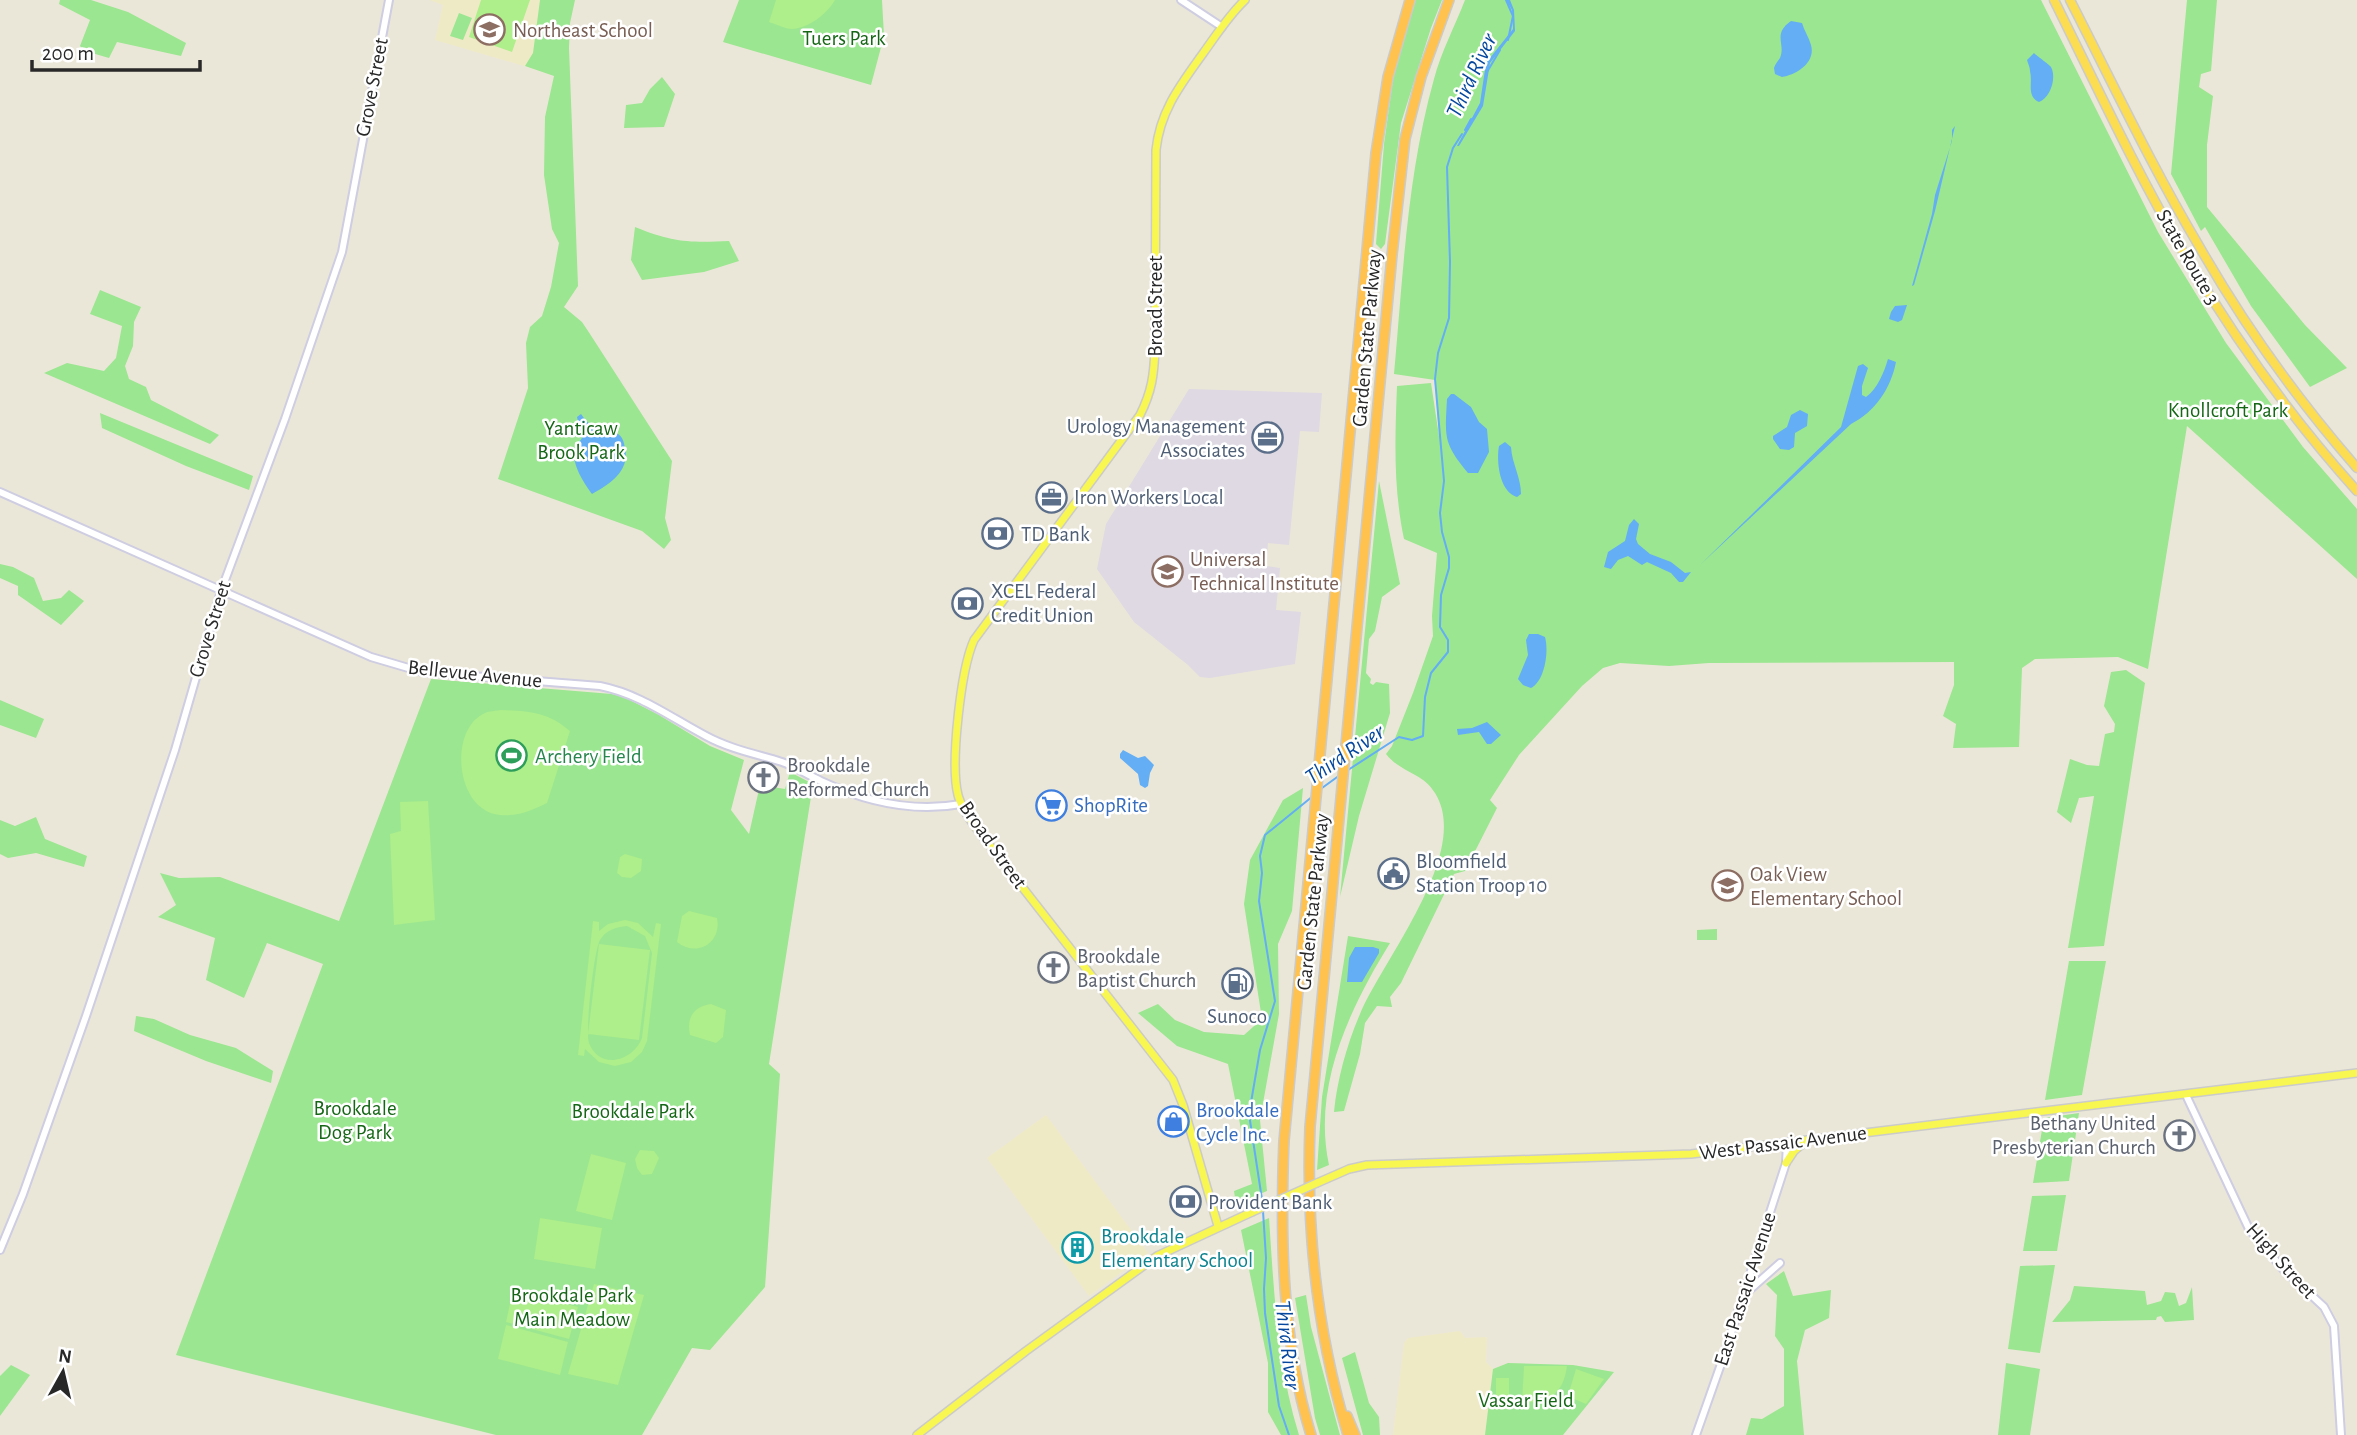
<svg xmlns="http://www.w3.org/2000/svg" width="2357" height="1435" font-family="'Alegreya Sans',sans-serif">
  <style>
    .industrial { fill: #ded9e3 }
    .education { fill: #efeac6 }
    .green { fill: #9be690 }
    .pitch { fill: #aeee8b; fill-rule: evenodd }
    .water { fill: #63aef5 }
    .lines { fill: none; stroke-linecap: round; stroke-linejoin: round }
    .stream { stroke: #63aef5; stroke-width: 2 }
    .tertiary-casing { stroke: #cecde2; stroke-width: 10 }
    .secondary-casing { stroke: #cecde2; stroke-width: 10 }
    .primary-casing { stroke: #cbcbcb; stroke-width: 10 }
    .trunk-casing { stroke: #cbcbcb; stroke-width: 11 }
    .motorway-casing { stroke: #cbcbcb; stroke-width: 12 }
    .tertiary { stroke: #fff; stroke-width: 6 }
    .secondary { stroke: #fff; stroke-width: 6 }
    .primary { stroke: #f8f650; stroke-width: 7 }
    .trunk { stroke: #fcdc50; stroke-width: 8 }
    .motorway { stroke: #ffc24f; stroke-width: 9 }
    .primary-bridge-casing { stroke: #cbcbcb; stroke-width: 10; stroke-linecap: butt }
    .primary-bridge { stroke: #f8f650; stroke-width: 7 }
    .labels { text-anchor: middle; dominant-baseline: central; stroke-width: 5; stroke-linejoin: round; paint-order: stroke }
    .education-label { font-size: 21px; fill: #785e54; stroke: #fff; text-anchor: start }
    .park-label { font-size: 21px; fill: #156716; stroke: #fff }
    .street-label { font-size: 21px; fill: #282828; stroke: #fff }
    .service-label { font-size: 21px; fill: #4e5e75; stroke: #fff; text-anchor: start }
    .leisure-label { font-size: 21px; fill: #27864d; stroke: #fff; text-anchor: start }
    .worship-label { font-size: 21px; fill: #5b616d; stroke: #fff; text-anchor: start }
    .shop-label { font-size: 21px; fill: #366cbe; stroke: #fff; text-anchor: start }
    .culture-label { font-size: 21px; fill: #0d838f; stroke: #fff; text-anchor: start }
    .water-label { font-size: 23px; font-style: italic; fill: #06489e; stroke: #fff }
  </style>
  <rect width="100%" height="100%" fill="#ebe7d8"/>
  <!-- industrial -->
  <path class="industrial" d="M1189 389 1322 393 1319 432 1300 431 1289 545 1268 543 1266 566 1280 568 1276 610 1301 612 1295 664 1210 678 1200 677 1188 665 1134 622 1097 569 1106 524Z"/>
  <!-- education -->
  <path class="education" d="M430 0H546L541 71 435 40 443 5Z
    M1046 1115 1148 1253 1089 1296 987 1158Z
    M1460 1331 1465 1338 1487 1337 1486 1362 1493 1369 1485 1435H1393L1404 1343 1408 1338Z"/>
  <!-- green -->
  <path class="green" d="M60 0H91L128 12 186 43 181 56 117 42 109 58 85 51 80 46 90 20 59 4Z
    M540 0H575L570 23 569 48 578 286 564 307 582 322 590 334 672 461 665 518 671 540 664 549 642 531 498 479 528 388 526 343 530 327 542 316 551 287 559 243 552 229 544 175 545 117 554 76 525 66 533 53Z
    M739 0H882L884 36 871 85 723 42Z
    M1414 0H1442L1431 28 1401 123 1385 244 1381 249 1376 244 1384 144 1394 72Z
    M1465 0H2041L2158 232 2226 343 2303 447 2357 509V579L2187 426 2148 669 2118 657 2035 659 2022 668 2019 747 1953 748 1956 724 1943 716 1954 685V662L1709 663 1669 666 1620 663 1603 668 1582 686 1519 755 1490 800 1497 808 1465 871 1454 874 1401 983 1390 997 1392 1007 1377 1006 1365 1023 1360 1054 1344 1111 1334 1112C1337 1080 1347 1044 1360 1014 1383 959 1472 852 1435 793 1422 772 1401 773 1386 754L1392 746 1413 693 1433 636 1432 616 1437 553 1404 539C1393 486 1395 438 1397 386L1431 383 1439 436 1435 380 1394 374C1403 276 1407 175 1434 79 1441 52 1455 26 1465 0Z
    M2187 0H2217L2211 71 2201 74 2199 87 2213 96 2207 145V207L2305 325 2347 368 2310 387 2251 306 2205 227 2201 231 2171 174Z
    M459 13 472 18 463 40 450 36Z
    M662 77 675 94 664 127 624 128 626 105 642 103 650 89Z
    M635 227C672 242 689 243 729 241L739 261 704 272 642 280 631 260Z
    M100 290 141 307 134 322 133 346 125 366 129 379 146 387 151 400 219 435 210 444 44 373 67 363 104 371 116 358 122 326 90 314Z
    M100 413 253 476 249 490 186 466 102 428Z
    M1379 481 1400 584 1382 597 1375 631 1369 639 1366 673 1371 679 1370 683 1373 685 1376 682 1389 684 1390 713 1359 816 1340 897Z
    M0 564 13 567 34 578 43 601 61 598 69 590 84 601 61 625 18 595V586L0 578Z
    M2126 670 2145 683 2104 946 2068 948 2094 796 2079 798 2071 823 2057 812 2070 759 2087 765 2099 766 2105 734 2114 732 2115 724 2104 706 2111 672Z
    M431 679 612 694 626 698 659 715 710 746 744 760 731 810 749 834 760 785 785 789 790 772 813 784 769 1064 780 1074 765 1287 710 1350 692 1348 642 1435H496L176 1355 323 964 267 943 244 998 206 980 215 938 158 917 176 905 160 873 179 878 220 877 339 921Z
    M0 700 44 719 36 738 0 725Z
    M1303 788 1292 911 1278 944 1279 1014 1260 1120 1267 1191 1236 1204 1234 1191 1252 1184 1228 1064 1177 1046 1138 1013 1158 1004 1175 1020 1204 1032 1244 1035 1262 1019 1244 904 1250 860 1283 800Z
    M36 817 45 839 87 856 84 867 36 853 8 858 0 854V820L15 826Z
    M1717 929V940H1697V930Z
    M1348 936 1390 943C1350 1008 1312 1086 1329 1165L1317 1170 1322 1097Z
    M2069 961H2106L2082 1095 2045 1100Z
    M136 1016 154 1019 190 1035 236 1048 273 1071 271 1083 206 1061 134 1031Z
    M2079 1113 2069 1181 2033 1183 2044 1118Z
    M2066 1195 2057 1251H2023L2032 1196Z
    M1269 1218C1274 1291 1277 1364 1299 1435H1281L1268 1412V1363L1241 1230Z
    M2055 1265 2040 1353 2008 1349 2020 1266Z
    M1784 1271 1793 1296 1831 1290 1829 1318 1805 1330 1797 1361 1804 1435H1746L1751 1418 1762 1419 1784 1406V1349L1775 1336 1777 1295 1766 1284Z
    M2074 1286 2145 1291 2147 1305 2161 1301 2165 1292 2175 1293 2179 1306 2186 1303 2192 1287 2194 1320 2165 1322 2161 1316 2157 1317 2156 1320 2052 1322 2070 1300Z
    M1306 1295 1311 1327 1340 1435H1320L1315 1418 1295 1298Z
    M1355 1352 1369 1403 1379 1417 1380 1435H1363L1342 1358Z
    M1508 1363 1573 1365 1614 1372 1563 1435H1485L1493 1369Z
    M2006 1363 2040 1369 2030 1435H1998Z
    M11 1365 30 1375 0 1416V1376Z"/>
  <!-- pitch -->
  <path class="pitch" d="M481 0H530L512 52 469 37Z
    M776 0H835C827 14 809 28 792 29 785 29 776 24 769 22Z
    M501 710C529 711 548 712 570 731L547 803C533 810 517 817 500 815 455 811 448 729 485 713 489 711 496 711 501 710Z
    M428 801 435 920 394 925 390 834 401 831 400 802Z
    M625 854 642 859 641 871 631 878 622 877 617 873 620 857Z
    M689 911 717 918C722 943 697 958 677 942L682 916Z
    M625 920 638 923 653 937 656 923 661 924 647 1041 642 1052 631 1062 615 1066 599 1062 585 1049 584 1056 578 1055 593 921 599 922V931L608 924ZM627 926 645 936 652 953 642 1038C633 1061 600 1071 589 1043 585 1031 594 950 600 940 606 930 616 927 627 926Z
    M599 944 650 950 639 1040 588 1034Z
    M711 1004 726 1010 723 1037 716 1043 690 1035C686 1018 694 1006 711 1004Z
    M640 1150 654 1151 659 1158 652 1174 642 1175 637 1168 635 1159Z
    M591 1154 626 1163 612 1220 576 1211Z
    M540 1218 602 1228 595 1269 534 1259Z
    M594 1284 644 1295 618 1385 568 1374Z
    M513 1290 578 1307 569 1339 506 1322Z
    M506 1325 568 1342 560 1375 498 1359Z
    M1524 1366H1567C1563 1395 1549 1402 1522 1403Z
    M1576 1369 1604 1379 1586 1404 1572 1398 1570 1389Z
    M1496 1378H1509V1399H1496Z"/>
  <!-- water -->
  <path class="water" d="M1506 0H1510L1514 10 1515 31 1490 63 1483 106 1459 146H1457L1480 103 1486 63 1513 29 1512 10Z
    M1791 21 1802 23C1804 30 1809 38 1811 45 1816 63 1796 75 1782 77L1775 74 1774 68C1775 64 1778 61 1780 58 1786 44 1772 34 1791 21Z
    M2034 53C2037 56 2050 65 2051 67 2057 78 2050 98 2039 102 2026 96 2033 83 2030 71 2030 67 2028 64 2027 60Z
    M1955 126 1935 211 1914 285 1912 286 1932 214 1935 195 1952 141V130Z
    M1907 305 1902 320 1898 322 1889 319 1891 312 1895 306Z
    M1888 359 1896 362C1891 388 1875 412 1851 424L1701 564 1841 427 1858 366 1863 364 1868 368 1862 386V395L1866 397C1877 389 1884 373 1888 359Z
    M1451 394H1454L1471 407 1479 422 1487 429 1489 452 1478 473H1468C1443 443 1445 437 1447 399Z
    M1800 410 1808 414 1807 426 1795 433 1794 447 1789 450 1780 449 1773 439V436L1787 427 1791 415Z
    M581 414C595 435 602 423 618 434 623 437 624 443 625 448 630 471 610 484 592 494 584 483 569 461 576 447 577 444 580 441 582 438L577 417Z
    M1505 442 1511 447C1512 464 1521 477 1521 494L1517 497C1500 492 1496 463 1499 446Z
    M1634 519 1639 524 1636 539 1638 544 1650 554 1671 562 1685 573 1691 572 1683 582H1679L1671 573 1647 562 1642 565 1628 556 1618 560 1611 569 1604 567 1608 552 1625 541 1629 525Z
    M1529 634H1538L1545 637C1549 651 1545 681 1531 688L1523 685 1518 679 1528 655 1526 640Z
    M1487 722 1501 735 1491 744H1487L1479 732 1458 735 1457 729 1472 728Z
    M1123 750 1138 758 1145 756 1154 765 1150 773 1148 786 1145 788 1140 785 1138 774 1120 758V754Z
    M1355 947H1373L1379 949V953L1362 982H1347L1349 958Z"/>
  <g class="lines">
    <!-- stream -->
    <path class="stream" d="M1506 0 1513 16 1508 40
      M1487 72 1500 50
      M1465 130 1471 119
      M1348 770 1399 737 1412 740 1423 736 1425 697 1431 673 1448 652V640L1440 627 1441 595 1449 568V557L1442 532 1440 513 1444 481 1435 379 1438 353 1449 318 1450 262 1447 167 1453 148 1462 134
      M1322 788 1340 775
      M1263 1206 1249 1114 1260 1050 1275 1001 1259 901 1262 873 1260 856 1265 835 1313 796
      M1263 1211 1266 1258 1264 1289 1265 1313 1279 1406 1289 1435"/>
    <defs>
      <path id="tertiary" d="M1181 0 1222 27
        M0 492 371 657 422 672 600 686C640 694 670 717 706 736 730 749 756 754 782 762 796 767 808 775 821 781 866 802 912 813 961 804
        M2186 1095 2249 1229 2283 1269 2324 1307 2334 1326 2341 1435"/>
      <path id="secondary" d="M0 1250 23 1194 86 1016 175 750 221 591 285 419 342 252 389 0
        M1745 1294 1780 1263
        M1696 1435 1721 1364 1786 1163 1787 1142"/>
      <path id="primary" d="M1786 1163 1794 1151 1806 1141
        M1317 1183 1349 1169 1367 1165 1691 1154 2357 1073
        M1218 1226 1183 1105 1173 1080 976 828C969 818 961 807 958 795 950 763 961 669 974 640L1140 415C1152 391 1154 375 1155 348L1156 150C1160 110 1182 83 1204 52 1217 34 1229 15 1245 0
        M917 1435 1026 1351 1157 1256 1252 1212"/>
      <path id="trunk" d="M2054 0C2096 85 2137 173 2185 255 2235 339 2292 419 2357 491
        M2070 0C2112 82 2152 167 2199 246 2244 325 2297 399 2357 468"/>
      <path id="motorway" d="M1347 1416 1355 1435
        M1311 1435C1282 1341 1280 1239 1284 1141L1376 153 1388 77 1410 0
        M1348 1435C1317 1334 1306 1232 1310 1127L1392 255 1405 139 1421 77 1449 0"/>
    </defs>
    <!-- tertiary casing -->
    <use href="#tertiary" class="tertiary-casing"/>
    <!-- secondary casing -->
    <use href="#secondary" class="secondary-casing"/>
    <!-- primary casing -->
    <use href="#primary" class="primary-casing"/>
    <!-- trunk casing -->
    <use href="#trunk" class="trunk-casing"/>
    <!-- motorway casing -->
    <use href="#motorway" class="motorway-casing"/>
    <!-- tertiary -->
    <use href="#tertiary" class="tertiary"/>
    <!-- secondary -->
    <use href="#secondary" class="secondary"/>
    <!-- primary -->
    <use href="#primary" class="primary"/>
    <!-- trunk -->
    <use href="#trunk" class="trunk"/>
    <!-- motorway -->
    <use href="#motorway" class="motorway"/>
    <defs>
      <path id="primary-bridge" d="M1252 1212 1317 1183"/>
    </defs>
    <!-- primary-bridge casing -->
    <use href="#primary-bridge" class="primary-bridge-casing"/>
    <!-- primary-bridge -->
    <use href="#primary-bridge" class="primary-bridge"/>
  </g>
  <!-- icons -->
  <defs>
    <symbol id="school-ring" viewBox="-11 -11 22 22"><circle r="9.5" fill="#fff" stroke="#8d6e63" stroke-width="1.5"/><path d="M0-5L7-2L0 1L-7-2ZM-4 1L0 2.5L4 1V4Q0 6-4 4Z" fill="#8d6e63"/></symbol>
    <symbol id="office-ring" viewBox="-11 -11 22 22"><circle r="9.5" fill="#fff" stroke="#5c6f8a" stroke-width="1.5"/><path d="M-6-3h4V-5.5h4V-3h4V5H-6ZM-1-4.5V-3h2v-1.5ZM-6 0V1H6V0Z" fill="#5c6f8a"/></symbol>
    <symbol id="bank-ring" viewBox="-11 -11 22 22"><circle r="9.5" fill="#fff" stroke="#5c6f8a" stroke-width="1.5"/><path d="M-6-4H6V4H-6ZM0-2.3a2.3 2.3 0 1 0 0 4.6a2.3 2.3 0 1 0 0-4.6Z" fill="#5c6f8a"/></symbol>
    <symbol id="university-ring" viewBox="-11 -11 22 22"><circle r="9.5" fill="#fff" stroke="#8d6e63" stroke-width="1.5"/><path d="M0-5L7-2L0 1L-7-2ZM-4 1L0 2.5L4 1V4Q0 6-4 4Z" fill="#8d6e63"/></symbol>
    <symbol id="stadium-ring" viewBox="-11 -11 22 22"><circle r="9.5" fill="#fff" stroke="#2e9e5b" stroke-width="1.5"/><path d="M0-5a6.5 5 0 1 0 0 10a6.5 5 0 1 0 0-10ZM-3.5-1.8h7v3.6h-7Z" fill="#2e9e5b"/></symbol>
    <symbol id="church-ring" viewBox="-11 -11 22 22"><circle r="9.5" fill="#fff" stroke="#6b7280" stroke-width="1.5"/><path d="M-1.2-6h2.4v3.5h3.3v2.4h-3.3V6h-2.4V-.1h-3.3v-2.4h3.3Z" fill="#6b7280"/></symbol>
    <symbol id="supermarket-ring" viewBox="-11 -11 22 22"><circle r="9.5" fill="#fff" stroke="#3f7fe0" stroke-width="1.5"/><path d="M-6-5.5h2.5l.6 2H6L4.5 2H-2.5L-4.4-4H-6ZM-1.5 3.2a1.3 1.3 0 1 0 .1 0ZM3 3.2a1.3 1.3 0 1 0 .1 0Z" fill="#3f7fe0"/></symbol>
    <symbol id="civic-ring" viewBox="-11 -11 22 22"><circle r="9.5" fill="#fff" stroke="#5c6f8a" stroke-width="1.5"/><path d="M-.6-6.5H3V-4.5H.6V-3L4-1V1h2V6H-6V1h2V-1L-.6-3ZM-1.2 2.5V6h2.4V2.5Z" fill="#5c6f8a"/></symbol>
    <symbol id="fuel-ring" viewBox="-11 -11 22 22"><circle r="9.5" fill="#fff" stroke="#5c6f8a" stroke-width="1.5"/><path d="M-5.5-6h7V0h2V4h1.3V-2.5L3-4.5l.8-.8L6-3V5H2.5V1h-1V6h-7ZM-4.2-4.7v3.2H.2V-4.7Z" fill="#5c6f8a"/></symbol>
    <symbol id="shop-ring" viewBox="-11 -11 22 22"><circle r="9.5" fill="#fff" stroke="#3f7fe0" stroke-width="1.5"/><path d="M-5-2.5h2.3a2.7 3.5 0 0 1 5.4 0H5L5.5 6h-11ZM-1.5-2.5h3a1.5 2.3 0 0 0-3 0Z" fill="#3f7fe0"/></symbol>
    <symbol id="building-ring" viewBox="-11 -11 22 22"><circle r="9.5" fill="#fff" stroke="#0f9aa8" stroke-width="1.5"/><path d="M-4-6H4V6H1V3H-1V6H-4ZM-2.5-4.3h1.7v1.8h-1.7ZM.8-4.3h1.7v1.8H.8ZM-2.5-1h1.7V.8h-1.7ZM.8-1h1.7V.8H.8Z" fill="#0f9aa8"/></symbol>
  </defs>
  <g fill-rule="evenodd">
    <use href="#school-ring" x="472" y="12" width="35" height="35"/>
    <use href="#office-ring" x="1250" y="420" width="35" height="35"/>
    <use href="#office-ring" x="1034" y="480" width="35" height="35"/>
    <use href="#bank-ring" x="980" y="516" width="35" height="35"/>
    <use href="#university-ring" x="1150" y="554" width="35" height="35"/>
    <use href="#bank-ring" x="950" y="586" width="35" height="35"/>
    <use href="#stadium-ring" x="494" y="738" width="35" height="35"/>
    <use href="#church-ring" x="746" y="760" width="35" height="35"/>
    <use href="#supermarket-ring" x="1034" y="788" width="35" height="35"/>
    <use href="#civic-ring" x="1376" y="856" width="35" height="35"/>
    <use href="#school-ring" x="1710" y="868" width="35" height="35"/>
    <use href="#church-ring" x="1036" y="950" width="35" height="35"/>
    <use href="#fuel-ring" x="1220" y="966" width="35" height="35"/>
    <use href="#shop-ring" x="1156" y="1104" width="35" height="35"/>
    <use href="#church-ring" x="2162" y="1118" width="35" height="35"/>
    <use href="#bank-ring" x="1168" y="1184" width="35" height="35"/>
    <use href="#building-ring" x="1060" y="1230" width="35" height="35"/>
  </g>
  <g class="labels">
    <!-- education labels -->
    <g class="education-label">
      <text x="513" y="30">Northeast School</text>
      <text x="1190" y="559">Universal<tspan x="1190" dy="24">Technical Institute</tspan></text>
      <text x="1750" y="874">Oak View<tspan x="1750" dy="24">Elementary School</tspan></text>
    </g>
    <!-- park labels -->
    <g class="park-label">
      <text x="844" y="38">Tuers Park</text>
      <text x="2228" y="410">Knollcroft Park</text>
      <text x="581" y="428">Yanticaw<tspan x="581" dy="24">Brook Park</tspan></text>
      <text x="355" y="1108">Brookdale<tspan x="355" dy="24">Dog Park</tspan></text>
      <text x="633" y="1111">Brookdale Park</text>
      <text x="572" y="1295">Brookdale Park<tspan x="572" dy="24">Main Meadow</tspan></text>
      <text x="1526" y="1400">Vassar Field</text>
    </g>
    <!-- street labels -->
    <g class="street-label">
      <text transform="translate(372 87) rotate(-79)">Grove Street</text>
      <text transform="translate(2188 257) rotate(60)">State Route 3</text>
      <text transform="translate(1155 306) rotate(-90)">Broad Street</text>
      <text transform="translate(1367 338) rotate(-85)">Garden State Parkway</text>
      <text transform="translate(210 629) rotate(-73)">Grove Street</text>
      <text transform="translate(475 674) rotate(6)">Bellevue Avenue</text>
      <text transform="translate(993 845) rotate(55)">Broad Street</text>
      <text transform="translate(1313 902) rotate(-84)">Garden State Parkway</text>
      <text transform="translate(1783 1143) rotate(-7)">West Passaic Avenue</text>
      <text transform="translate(2281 1261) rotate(48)">High Street</text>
      <text transform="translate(1745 1289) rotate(-72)">East Passaic Avenue</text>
    </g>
    <!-- service labels -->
    <g class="service-label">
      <text x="1245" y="426" text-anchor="end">Urology Management<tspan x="1245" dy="24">Associates</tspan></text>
      <text x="1074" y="497">Iron Workers Local</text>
      <text x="1021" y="534">TD Bank</text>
      <text x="991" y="591">XCEL Federal<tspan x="991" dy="24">Credit Union</tspan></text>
      <text x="1416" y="861">Bloomfield<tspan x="1416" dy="24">Station Troop 10</tspan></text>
      <text x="1237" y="1016" text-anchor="middle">Sunoco</text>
      <text x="1208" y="1202">Provident Bank</text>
    </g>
    <!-- leisure labels -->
    <g class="leisure-label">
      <text x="535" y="756">Archery Field</text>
    </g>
    <!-- worship labels -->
    <g class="worship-label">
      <text x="787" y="765">Brookdale<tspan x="787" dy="24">Reformed Church</tspan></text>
      <text x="1077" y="956">Brookdale<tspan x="1077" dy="24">Baptist Church</tspan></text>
      <text x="2156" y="1123" text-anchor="end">Bethany United<tspan x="2156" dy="24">Presbyterian Church</tspan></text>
    </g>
    <!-- shop labels -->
    <g class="shop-label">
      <text x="1074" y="805">ShopRite</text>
      <text x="1196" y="1110">Brookdale<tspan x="1196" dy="24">Cycle Inc.</tspan></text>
    </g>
    <!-- culture labels -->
    <g class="culture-label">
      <text x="1101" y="1236">Brookdale<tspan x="1101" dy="24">Elementary School</tspan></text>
    </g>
    <!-- water labels -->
    <g class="water-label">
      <text transform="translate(1472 76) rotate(-65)">Third River</text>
      <text transform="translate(1345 755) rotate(-34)">Third River</text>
      <text transform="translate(1287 1345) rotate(83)">Third River</text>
    </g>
  </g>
  <!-- north arrow -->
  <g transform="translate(63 1372) rotate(8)" stroke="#ffffff" stroke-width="5" paint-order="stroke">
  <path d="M0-5L12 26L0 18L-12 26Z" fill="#282828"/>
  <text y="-10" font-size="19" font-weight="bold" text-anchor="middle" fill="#282828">N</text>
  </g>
  <!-- scale -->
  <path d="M32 60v10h168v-10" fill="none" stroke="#282828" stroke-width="3.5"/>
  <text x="42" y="60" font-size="21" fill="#282828" stroke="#ffffff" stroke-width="5" paint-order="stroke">200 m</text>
</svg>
